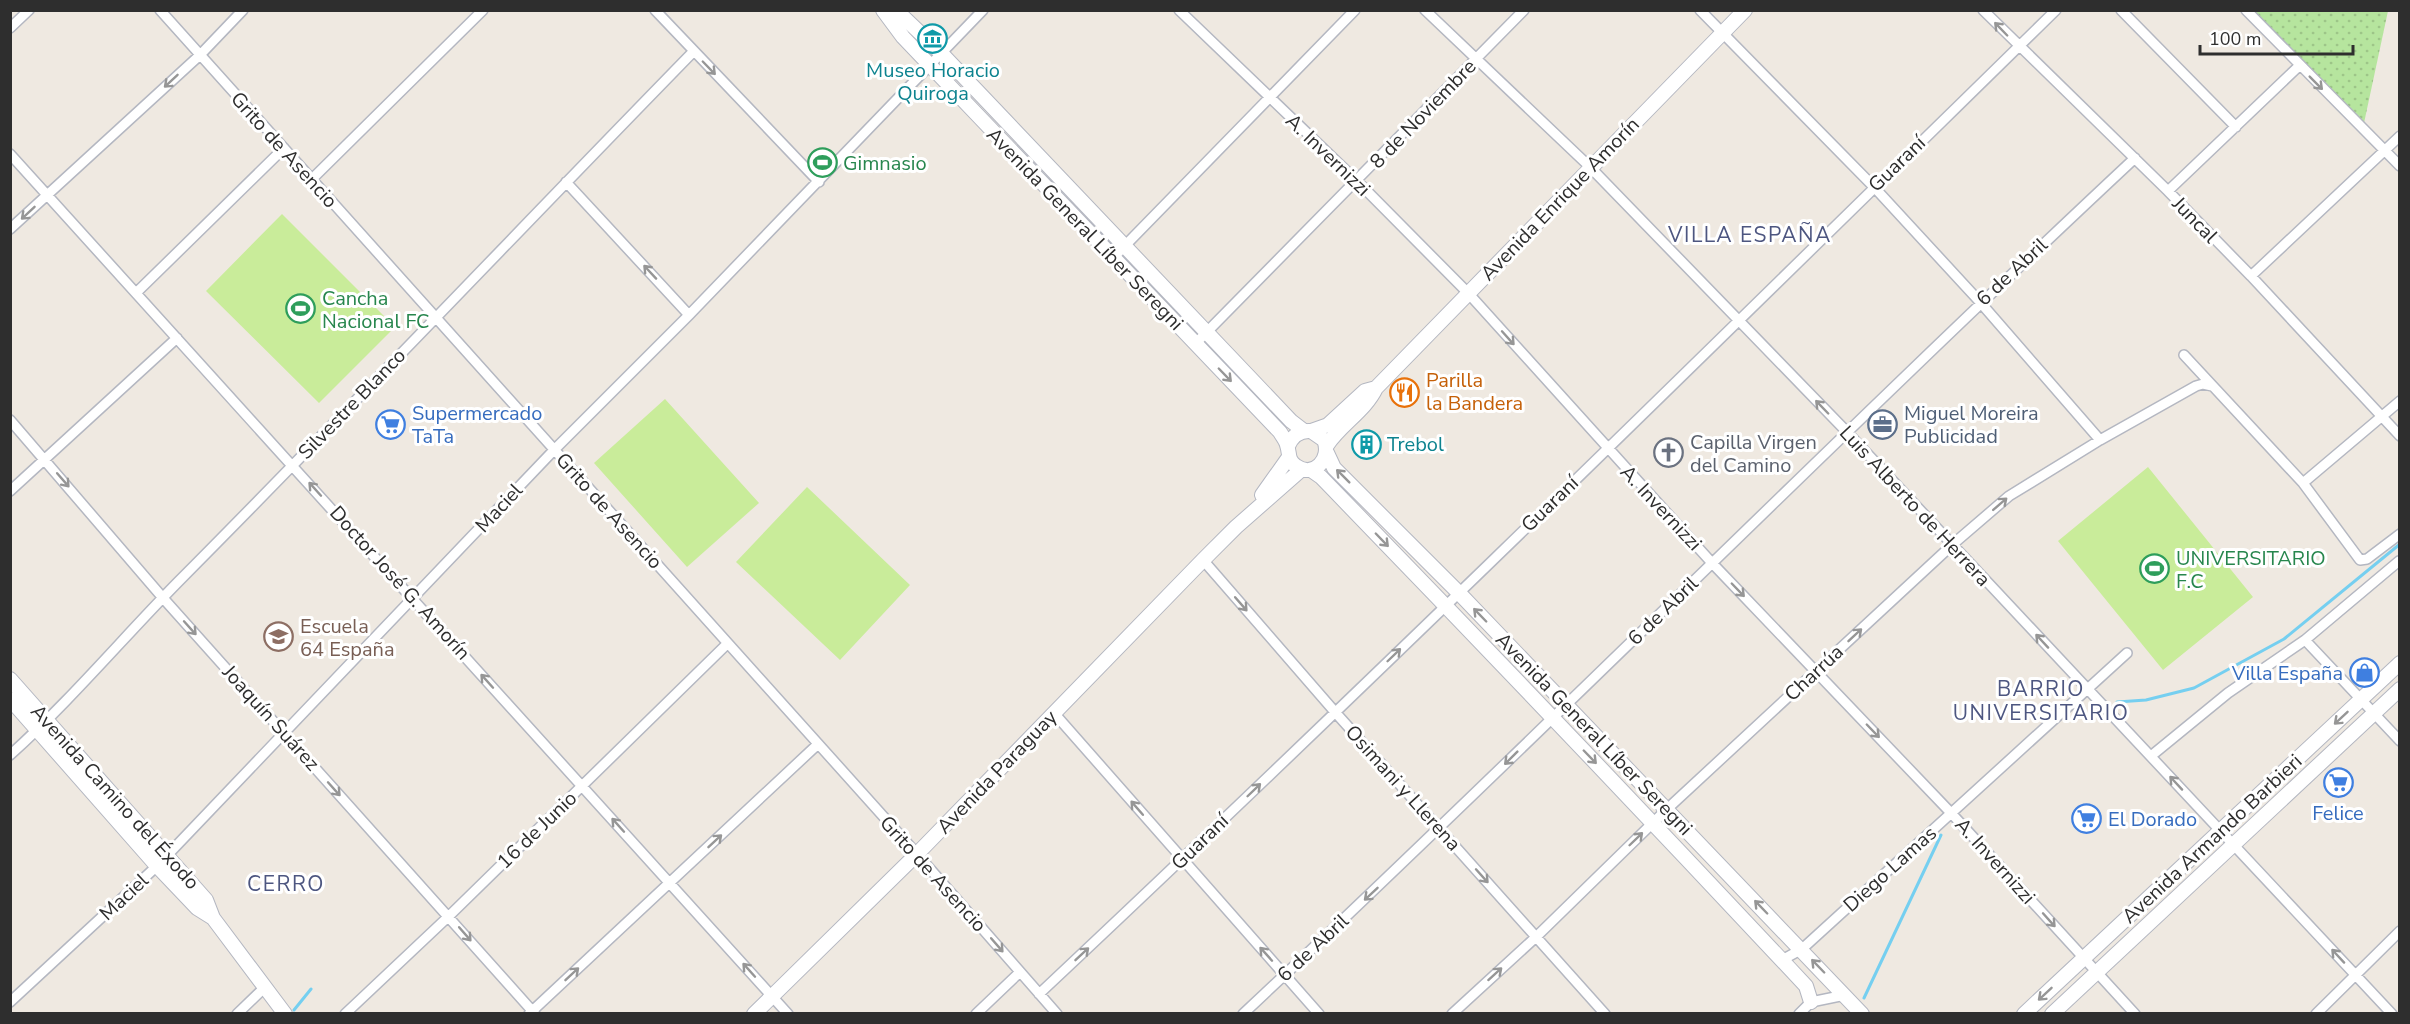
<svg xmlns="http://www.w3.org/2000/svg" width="2410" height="1024" font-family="'Nunito Sans',sans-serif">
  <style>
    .park { fill: url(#park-dots) }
    .pitch { fill: #c9ec9a }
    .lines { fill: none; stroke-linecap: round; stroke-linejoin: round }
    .stream { stroke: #75cff0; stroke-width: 3 }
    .street-casing { stroke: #b4b7c1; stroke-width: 12 }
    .secondary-casing { stroke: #b4b7c1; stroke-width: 16 }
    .street { stroke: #fff; stroke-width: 9 }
    .secondary { stroke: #fff; stroke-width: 14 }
    .oneway { stroke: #969696 }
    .labels { text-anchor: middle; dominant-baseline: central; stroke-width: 6; stroke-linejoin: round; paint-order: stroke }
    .culture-label { font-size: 20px; fill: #0d838f; stroke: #fff }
    .street-label { font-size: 20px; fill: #2e2e2e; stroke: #fff }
    .leisure-label { font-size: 20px; fill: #27864d; stroke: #fff; text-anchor: start }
    .food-label { font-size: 20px; fill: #c56008; stroke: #fff; text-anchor: start }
    .shop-label { font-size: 20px; fill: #366cbe; stroke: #fff; text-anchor: start }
    .service-label { font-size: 20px; fill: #4e5e75; stroke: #fff; text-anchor: start }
    .worship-label { font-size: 20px; fill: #5b616d; stroke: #fff; text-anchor: start }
    .education-label { font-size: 20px; fill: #785e54; stroke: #fff; text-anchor: start }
    .neighbourhood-label { font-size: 21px; letter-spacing: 1.5px; fill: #4d5680; stroke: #fff }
  </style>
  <defs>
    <pattern id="park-dots" width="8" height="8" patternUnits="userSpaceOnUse" patternTransform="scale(1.5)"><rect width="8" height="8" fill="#b6e59e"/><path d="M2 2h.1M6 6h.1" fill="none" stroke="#9dc588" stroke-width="1.8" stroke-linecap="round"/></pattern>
  </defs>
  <rect width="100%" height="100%" fill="#efe9e1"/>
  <!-- park -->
  <path class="park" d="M2254 11H2388L2364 123Z"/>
  <!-- pitch -->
  <path class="pitch" d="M282 214 395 327 319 403 206 291Z
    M665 399 759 503 687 567 594 463Z
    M2148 467 2253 597 2163 670 2058 541Z
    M807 487 910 585 840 660 736 562Z"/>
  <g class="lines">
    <!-- stream -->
    <path class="stream" d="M2117 702 2146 700 2194 688 2284 639 2400 544
      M1864 998 1941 835
      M294 1010 311 989"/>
    <defs>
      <path id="street" d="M160 10 917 854 1057 1014
        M655 10 819 182
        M1179 10 1357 181 1469 294 1712 563 1952 814 2135 1014
        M1425 10 1590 167 1846 431 2392 1014
        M1700 10 1874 187 1980 302 2100 440
        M1983 10 2168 191 2251 276 2400 436
        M2121 10 2236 127
        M2246 10 2400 166
        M10 28 29 10
        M10 154 788 1014
        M311 180 483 10
        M566 182 689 315
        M2168 191 2299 66
        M10 229 200 55 243 10
        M1113 258 1355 10
        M2251 276 2400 136
        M137 292 284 148
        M1195 344 1524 10
        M2184 355 2303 483 2360 560 2367 559 2400 534
        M10 420 163 598 535 1014
        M2303 483 2400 401
        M10 491 177 338
        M1203 560 1335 712 1605 1014
        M2305 640 2400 741
        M1054 713 1319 1014
        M10 755C70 701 122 639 178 582 352 407 521 228 693 52
        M2151 756 2228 693 2305 640 2399 561
        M1782 960 1802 949 2127 653
        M1039 994C1383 671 1719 340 2056 10
        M10 1002 157 866 554 450 689 315 983 10
        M237 1014 264 988
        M345 1014 449 916 727 644
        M529 1014 817 745
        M976 1014 1020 972
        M1243 1014C1544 732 1834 439 2135 158
        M1452 1014 1536 937 1666 810 1952 545 2009 496 2100 440 2196 386 2203 384 2212 386
        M1799 1014 1811 1002 1845 995
        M2316 1014 2400 931"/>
      <path id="secondary" d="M883 10 903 37 1280 432C1282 436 1286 440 1287 445 1290 453 1287 460 1296 466 1314 479 1332 458 1324 440L1311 431C1300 430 1292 436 1288 446
        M896 10 942 54 1291 421 1304 431
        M1311 431 1328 425 1365 391 1376 388
        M1327 445C1341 424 1365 411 1376 388L1745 10
        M1327 453 1334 468 1459 593 1862 1014
        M1311 470 1321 477C1484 645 1646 815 1806 986L1811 1002
        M1262 495 1289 457
        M10 679 206 900 213 918 285 1014
        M10 699 157 866 197 908 213 918
        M754 1014 917 854 1203 560 1236 527 1302 469
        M2024 1014 2400 663
        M2052 1014 2400 689"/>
    </defs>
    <!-- street casing -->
    <use href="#street" class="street-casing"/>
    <!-- secondary casing -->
    <use href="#secondary" class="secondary-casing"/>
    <!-- street -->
    <use href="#street" class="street"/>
    <!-- secondary -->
    <use href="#secondary" class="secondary"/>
  </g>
  <!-- one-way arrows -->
  <defs><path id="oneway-shaft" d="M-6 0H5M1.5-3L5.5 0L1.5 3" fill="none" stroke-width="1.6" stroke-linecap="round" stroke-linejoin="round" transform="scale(1.5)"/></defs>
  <g class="oneway">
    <use href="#oneway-shaft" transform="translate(2001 29) rotate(-134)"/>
    <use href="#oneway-shaft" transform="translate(709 68) rotate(46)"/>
    <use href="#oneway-shaft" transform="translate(171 81) rotate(137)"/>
    <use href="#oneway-shaft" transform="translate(2316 83) rotate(45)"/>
    <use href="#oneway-shaft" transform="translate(28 213) rotate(137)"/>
    <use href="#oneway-shaft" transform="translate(650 272) rotate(-133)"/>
    <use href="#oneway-shaft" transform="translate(1508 338) rotate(48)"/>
    <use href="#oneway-shaft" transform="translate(1225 375) rotate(46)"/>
    <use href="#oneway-shaft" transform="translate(1822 407) rotate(-134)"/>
    <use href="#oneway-shaft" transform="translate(1343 476) rotate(-135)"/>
    <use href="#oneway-shaft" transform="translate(63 480) rotate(49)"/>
    <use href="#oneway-shaft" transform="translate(315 489) rotate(-132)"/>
    <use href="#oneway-shaft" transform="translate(2000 504) rotate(-41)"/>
    <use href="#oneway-shaft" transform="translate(1382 540) rotate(46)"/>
    <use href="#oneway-shaft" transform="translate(1738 590) rotate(46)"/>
    <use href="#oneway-shaft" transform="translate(1241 604) rotate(49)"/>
    <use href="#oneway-shaft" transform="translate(1480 615) rotate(-134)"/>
    <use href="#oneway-shaft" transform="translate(190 628) rotate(48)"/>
    <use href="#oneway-shaft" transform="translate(1855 635) rotate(-43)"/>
    <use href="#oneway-shaft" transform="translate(2042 641) rotate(-133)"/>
    <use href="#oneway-shaft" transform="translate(1394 655) rotate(-44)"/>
    <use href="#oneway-shaft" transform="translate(487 681) rotate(-132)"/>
    <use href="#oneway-shaft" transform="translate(2341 718) rotate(137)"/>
    <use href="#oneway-shaft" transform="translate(1873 731) rotate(46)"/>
    <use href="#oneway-shaft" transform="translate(1590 757) rotate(46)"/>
    <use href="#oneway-shaft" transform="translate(1511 758) rotate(135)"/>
    <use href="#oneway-shaft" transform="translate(2176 783) rotate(-133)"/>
    <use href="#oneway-shaft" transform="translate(334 789) rotate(48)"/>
    <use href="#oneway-shaft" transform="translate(1254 790) rotate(-44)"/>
    <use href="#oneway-shaft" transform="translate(1137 808) rotate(-131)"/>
    <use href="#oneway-shaft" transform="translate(618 825) rotate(-132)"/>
    <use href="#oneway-shaft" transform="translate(1636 839) rotate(-44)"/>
    <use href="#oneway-shaft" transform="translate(715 841) rotate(-43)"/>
    <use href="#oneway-shaft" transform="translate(1482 876) rotate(48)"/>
    <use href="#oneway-shaft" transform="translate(1371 894) rotate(137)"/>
    <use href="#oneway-shaft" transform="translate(1761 907) rotate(-134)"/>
    <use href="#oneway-shaft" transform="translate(2049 920) rotate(48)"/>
    <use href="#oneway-shaft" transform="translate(465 934) rotate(49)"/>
    <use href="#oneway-shaft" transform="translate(997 945) rotate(49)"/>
    <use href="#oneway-shaft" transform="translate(1082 954) rotate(-43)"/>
    <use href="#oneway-shaft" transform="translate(1266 954) rotate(-132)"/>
    <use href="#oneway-shaft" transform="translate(2338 956) rotate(-133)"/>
    <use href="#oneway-shaft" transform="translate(1818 966) rotate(-134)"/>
    <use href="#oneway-shaft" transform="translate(749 970) rotate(-132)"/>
    <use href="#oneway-shaft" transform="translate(572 974) rotate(-43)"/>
    <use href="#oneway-shaft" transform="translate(1495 974) rotate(-42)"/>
    <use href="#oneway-shaft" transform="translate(2045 994) rotate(137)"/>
  </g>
  <!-- icons -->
  <defs>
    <symbol id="museum-ring" viewBox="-11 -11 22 22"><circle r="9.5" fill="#fff" stroke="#0f9aa8" stroke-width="1.5"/><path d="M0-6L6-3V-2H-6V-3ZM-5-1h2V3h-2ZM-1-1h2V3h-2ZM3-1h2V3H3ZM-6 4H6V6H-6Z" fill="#0f9aa8"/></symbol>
    <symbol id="stadium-ring" viewBox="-11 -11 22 22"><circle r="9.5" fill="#fff" stroke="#2e9e5b" stroke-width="1.5"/><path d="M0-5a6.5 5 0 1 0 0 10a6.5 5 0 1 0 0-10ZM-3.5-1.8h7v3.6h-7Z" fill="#2e9e5b"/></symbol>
    <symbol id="restaurant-ring" viewBox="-11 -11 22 22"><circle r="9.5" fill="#fff" stroke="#e8710a" stroke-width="1.5"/><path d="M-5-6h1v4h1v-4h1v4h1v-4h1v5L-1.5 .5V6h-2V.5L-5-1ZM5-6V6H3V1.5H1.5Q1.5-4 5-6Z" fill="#e8710a"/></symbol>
    <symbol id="supermarket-ring" viewBox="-11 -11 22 22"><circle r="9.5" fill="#fff" stroke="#3f7fe0" stroke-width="1.5"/><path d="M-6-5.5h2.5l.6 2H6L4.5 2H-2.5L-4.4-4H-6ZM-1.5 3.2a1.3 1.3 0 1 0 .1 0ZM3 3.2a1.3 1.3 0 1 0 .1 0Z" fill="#3f7fe0"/></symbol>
    <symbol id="office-ring" viewBox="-11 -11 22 22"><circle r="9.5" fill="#fff" stroke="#5c6f8a" stroke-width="1.5"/><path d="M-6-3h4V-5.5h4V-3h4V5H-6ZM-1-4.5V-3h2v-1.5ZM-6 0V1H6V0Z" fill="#5c6f8a"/></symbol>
    <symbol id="building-ring" viewBox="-11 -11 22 22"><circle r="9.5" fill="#fff" stroke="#0f9aa8" stroke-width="1.5"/><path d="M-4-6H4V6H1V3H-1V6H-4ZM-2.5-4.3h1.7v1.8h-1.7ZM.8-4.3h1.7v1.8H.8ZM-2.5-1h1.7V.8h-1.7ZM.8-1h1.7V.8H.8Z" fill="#0f9aa8"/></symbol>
    <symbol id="church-ring" viewBox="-11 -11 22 22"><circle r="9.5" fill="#fff" stroke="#6b7280" stroke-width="1.5"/><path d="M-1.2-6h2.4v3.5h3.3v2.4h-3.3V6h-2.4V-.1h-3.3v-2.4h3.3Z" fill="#6b7280"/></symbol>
    <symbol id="school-ring" viewBox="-11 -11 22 22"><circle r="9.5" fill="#fff" stroke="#8d6e63" stroke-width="1.5"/><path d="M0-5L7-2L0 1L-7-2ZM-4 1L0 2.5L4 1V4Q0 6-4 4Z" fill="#8d6e63"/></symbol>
    <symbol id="shop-ring" viewBox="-11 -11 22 22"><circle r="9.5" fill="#fff" stroke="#3f7fe0" stroke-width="1.5"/><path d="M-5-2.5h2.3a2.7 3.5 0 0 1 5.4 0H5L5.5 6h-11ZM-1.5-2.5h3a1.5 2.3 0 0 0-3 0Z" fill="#3f7fe0"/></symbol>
  </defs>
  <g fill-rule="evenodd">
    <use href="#museum-ring" x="916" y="22" width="33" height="33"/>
    <use href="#stadium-ring" x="806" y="146" width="33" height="33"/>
    <use href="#stadium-ring" x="284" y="292" width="33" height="33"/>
    <use href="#restaurant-ring" x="1388" y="376" width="33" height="33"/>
    <use href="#supermarket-ring" x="374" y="408" width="33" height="33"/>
    <use href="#office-ring" x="1866" y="408" width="33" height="33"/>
    <use href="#building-ring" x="1350" y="428" width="33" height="33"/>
    <use href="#church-ring" x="1652" y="436" width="33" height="33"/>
    <use href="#stadium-ring" x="2138" y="552" width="33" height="33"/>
    <use href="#school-ring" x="262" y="620" width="33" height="33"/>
    <use href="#shop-ring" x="2348" y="656" width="33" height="33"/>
    <use href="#supermarket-ring" x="2322" y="766" width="33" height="33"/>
    <use href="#supermarket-ring" x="2070" y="802" width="33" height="33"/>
  </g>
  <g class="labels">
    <!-- culture labels -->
    <g class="culture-label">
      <text x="933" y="70">Museo Horacio<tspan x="933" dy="23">Quiroga</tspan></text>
      <text x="1387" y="444" text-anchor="start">Trebol</text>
    </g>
    <!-- street labels -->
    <g class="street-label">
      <text transform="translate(1423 114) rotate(-46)">8 de Noviembre</text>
      <text transform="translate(284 150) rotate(48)">Grito de Asencio</text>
      <text transform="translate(1328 155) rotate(44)">A. Invernizzi</text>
      <text transform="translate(1897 164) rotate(-44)">Guaraní</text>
      <text transform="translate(1560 199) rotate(-46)">Avenida Enrique Amorín</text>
      <text transform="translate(2195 220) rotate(46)">Juncal</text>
      <text transform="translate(1085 229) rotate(46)">Avenida General Líber Seregni</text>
      <text transform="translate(2012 272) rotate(-43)">6 de Abril</text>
      <text transform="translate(352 404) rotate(-46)">Silvestre Blanco</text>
      <text transform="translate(1550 504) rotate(-44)">Guaraní</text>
      <text transform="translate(1915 506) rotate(47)">Luis Alberto de Herrera</text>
      <text transform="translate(499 508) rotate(-47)">Maciel</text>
      <text transform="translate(1661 508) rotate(47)">A. Invernizzi</text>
      <text transform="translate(609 511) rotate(48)">Grito de Asencio</text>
      <text transform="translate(400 583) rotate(48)">Doctor José G. Amorín</text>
      <text transform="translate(1663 611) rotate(-44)">6 de Abril</text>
      <text transform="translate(1814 673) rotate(-43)">Charrúa</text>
      <text transform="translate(271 718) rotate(48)">Joaquín Suárez</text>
      <text transform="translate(1594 734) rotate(46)">Avenida General Líber Seregni</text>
      <text transform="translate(997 772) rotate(-46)">Avenida Paraguay</text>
      <text transform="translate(1403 788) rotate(48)">Osimani y Llerena</text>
      <text transform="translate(115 797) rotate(48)">Avenida Camino del Éxodo</text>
      <text transform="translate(537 830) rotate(-44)">16 de Junio</text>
      <text transform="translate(2212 839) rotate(-43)">Avenida Armando Barbieri</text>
      <text transform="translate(1200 842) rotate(-44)">Guaraní</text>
      <text transform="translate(1995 861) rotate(48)">A. Invernizzi</text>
      <text transform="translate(1890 869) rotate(-42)">Diego Lamas</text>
      <text transform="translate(933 874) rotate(48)">Grito de Asencio</text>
      <text transform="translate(124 897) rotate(-43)">Maciel</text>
      <text transform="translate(1313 948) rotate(-43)">6 de Abril</text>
    </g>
    <!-- leisure labels -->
    <g class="leisure-label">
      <text x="843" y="163">Gimnasio</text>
      <text x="322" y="298">Cancha<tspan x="322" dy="23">Nacional FC</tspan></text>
      <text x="2176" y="558">UNIVERSITARIO<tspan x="2176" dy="23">F.C</tspan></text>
    </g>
    <!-- food labels -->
    <g class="food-label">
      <text x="1426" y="380">Parilla<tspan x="1426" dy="23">la Bandera</tspan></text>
    </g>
    <!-- shop labels -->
    <g class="shop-label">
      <text x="412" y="413">Supermercado<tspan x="412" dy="23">TaTa</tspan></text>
      <text x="2343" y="673" text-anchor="end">Villa España</text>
      <text x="2338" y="813" text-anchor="middle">Felice</text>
      <text x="2108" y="819">El Dorado</text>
    </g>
    <!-- service labels -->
    <g class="service-label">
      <text x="1904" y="413">Miguel Moreira<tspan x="1904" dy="23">Publicidad</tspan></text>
    </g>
    <!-- worship labels -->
    <g class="worship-label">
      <text x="1690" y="442">Capilla Virgen<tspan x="1690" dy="23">del Camino</tspan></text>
    </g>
    <!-- education labels -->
    <g class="education-label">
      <text x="300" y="626">Escuela<tspan x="300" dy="23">64 España</tspan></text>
    </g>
    <!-- neighbourhood labels -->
    <g class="neighbourhood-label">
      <text x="1750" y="235">VILLA ESPAÑA</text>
      <text x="2041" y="689">BARRIO<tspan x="2041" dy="24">UNIVERSITARIO</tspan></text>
      <text x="286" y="884">CERRO</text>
    </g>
  </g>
  <!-- border -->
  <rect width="2410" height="1024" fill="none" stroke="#2e2e2e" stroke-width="24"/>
  <!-- scale -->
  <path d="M2200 45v9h153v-9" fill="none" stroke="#2e2e2e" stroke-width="3"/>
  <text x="2209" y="45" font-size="18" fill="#2e2e2e" stroke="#ffffff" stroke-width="4.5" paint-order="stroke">100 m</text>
</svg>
